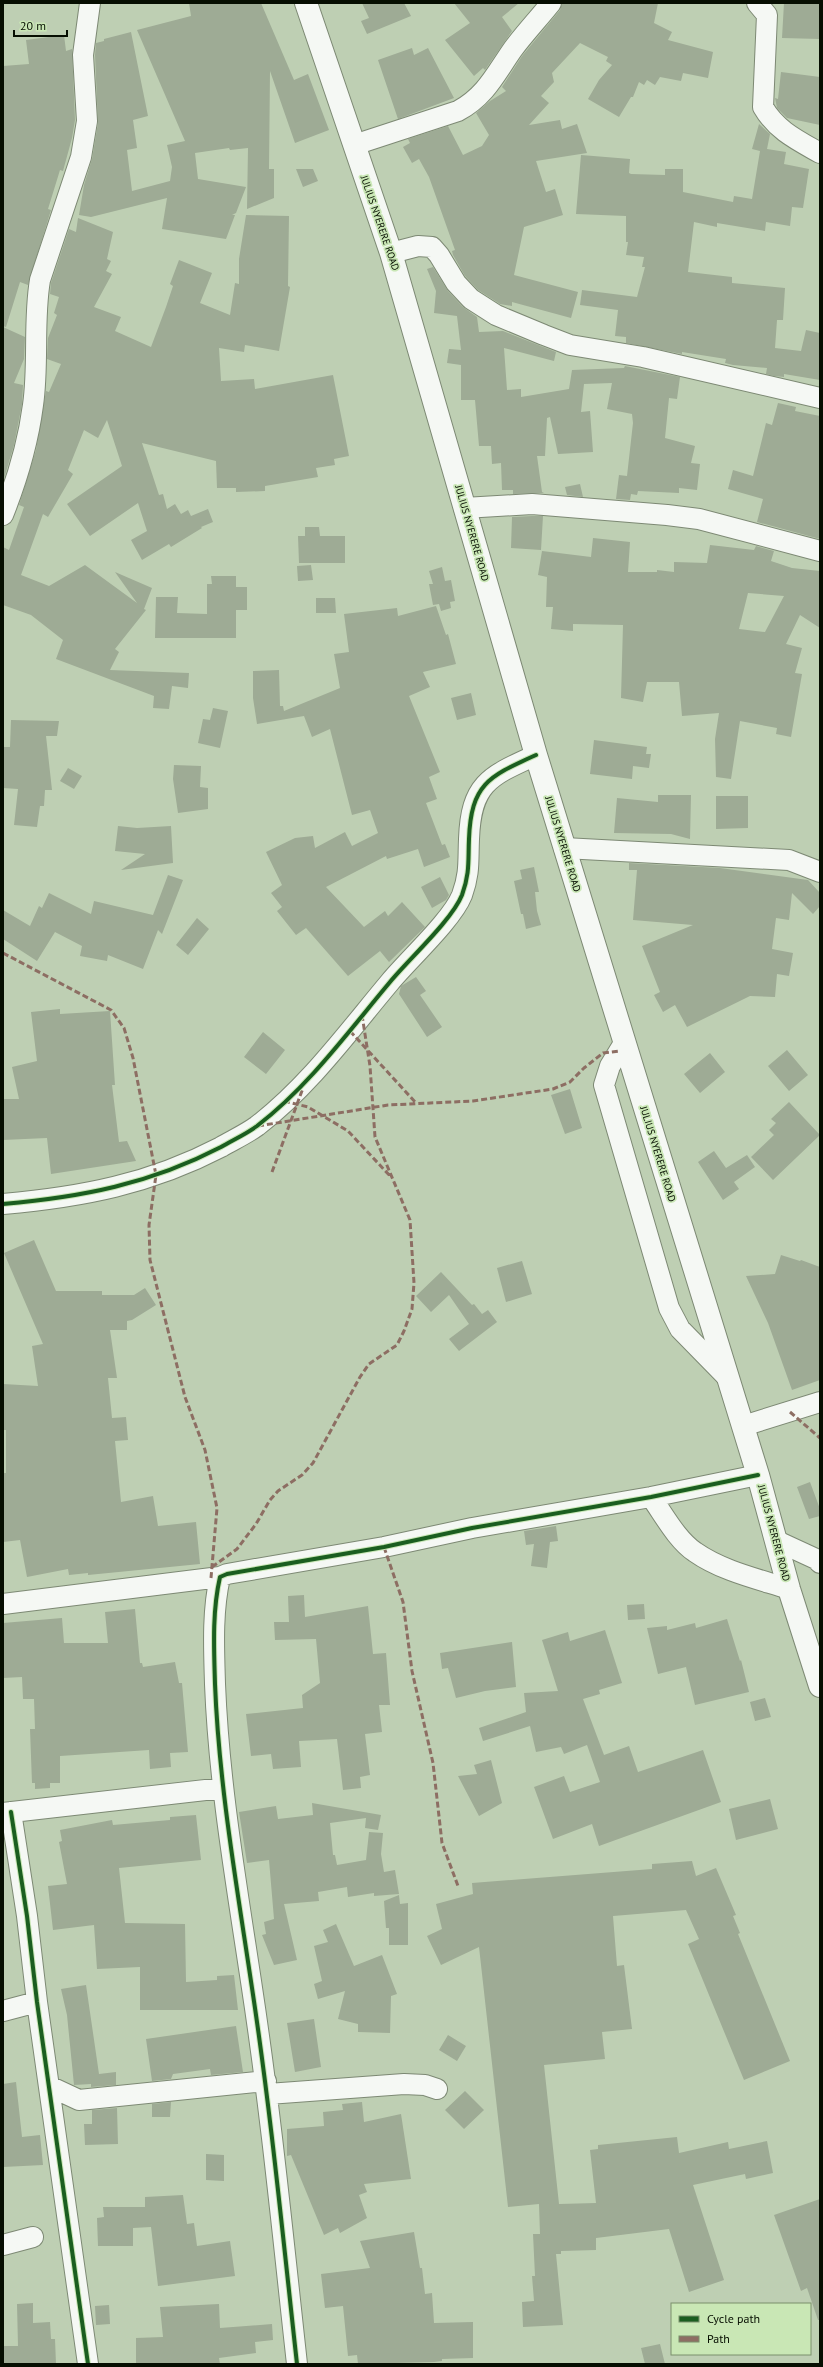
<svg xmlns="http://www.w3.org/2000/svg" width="823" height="2367" font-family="'PT Sans',sans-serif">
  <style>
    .building { fill: #9eab95; fill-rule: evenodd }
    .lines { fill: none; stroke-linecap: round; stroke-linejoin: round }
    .minor-casing { stroke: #7d8974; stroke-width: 22 }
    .highway-casing { stroke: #7d8974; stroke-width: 24 }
    .minor { stroke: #f5f8f4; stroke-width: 20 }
    .highway { stroke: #f5f8f4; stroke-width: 22 }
    .quiet { stroke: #8d6e63; stroke-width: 3; stroke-dasharray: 6 3; stroke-linecap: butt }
    .cycleway-casing { stroke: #c9e7b5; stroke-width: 6 }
    .cycleway { stroke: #1b5e20; stroke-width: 4 }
    .labels { text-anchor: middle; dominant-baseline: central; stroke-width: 3.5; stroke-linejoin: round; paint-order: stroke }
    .street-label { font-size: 10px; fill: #060e01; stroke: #c9e7b5 }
  </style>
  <rect width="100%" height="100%" fill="#becfb3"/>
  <!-- building -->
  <path class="building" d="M189 3H261L294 80 308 74 329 130 295 143 270 71 269 169H274V198L247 209 248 148 230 150 229 148 195 153 198 179 246 187 236 213 232 215H235L226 239 162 229 167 198 91 217 79 215 84 185 92 159 98 123 95 55 96 43 104 41V39L131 32 148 116 133 120 137 148 127 150 132 191 170 181 172 167 167 145 185 141 137 30 191 16Z
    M362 3H404L411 16 367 34 361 21 369 18Z
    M454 3H519L502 17 512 31 485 70 483 68 474 76 445 40 470 23Z
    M562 3H658L654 23 672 32 668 40 713 52 708 78 683 73 681 81 660 77 655 85 647 80 644 85 639 82 633 97H631L619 117 588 99 599 80 612 65 606 61 608 57 580 43 552 73 554 82 541 96 549 103 529 125 560 120 562 129 577 124 587 153 536 161 546 192 555 189 563 215 524 227 514 275 578 292 571 318 512 302V306L500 304 478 290 465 276 453 255 452 251 455 250 429 177 419 159 412 163 403 147 410 143 408 139 448 126 463 155 482 146 489 135 476 113 490 101 506 91 502 87 522 56 560 10Z
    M784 3H820V39L782 38Z
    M64 35 66 51 72 49 75 120 72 138 63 171 60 170 48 209 51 210 28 285 20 282 6 327 3 326V66L29 64 26 40Z
    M412 48 414 55 428 48 454 98 398 119 378 60Z
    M781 72 820 77V125L787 118 777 108 775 98 778 99Z
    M759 124 770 134 767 149 786 152 784 164 809 169 803 208 792 207 790 226 766 222 765 231 717 223V227L694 222 688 272 732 277V283L785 288 783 320H777L775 348 801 351 806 330 820 333V380L784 374V377L774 376 766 374 767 368 733 365 725 363 726 359 682 352V354L626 343V337L615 336 618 310 580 305 582 290 637 297 645 267H642L644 257 626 255 628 242H626V216L576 214 581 155 630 159 629 173 631 174 665 175V169H683V192L733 202 734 196 752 199 760 151 752 149Z
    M296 169H313L318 181 303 187Z
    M246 215 289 216 288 286 290 287 279 351 245 345 244 352 219 348 221 381 254 379 255 389 333 375 349 456 334 459 335 465 316 468 318 477 265 486V491L236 492V488H217L216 461 142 443 159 495 163 494 167 509 175 504 181 514 188 510 191 516 208 509 213 522 201 527 202 528 171 547 169 544 142 560 131 540 147 531 138 503 90 536 67 504 122 466 107 420 98 438 84 430 68 470 73 474 48 517 43 514 21 575 49 586 85 565 137 603 115 572 152 588 144 609 146 610 115 649 119 652 110 670 189 673 188 688 172 686 169 709 153 708 154 696 56 659 63 640 31 615 3 605V547L9 550 24 507 19 505 36 450 46 391 49 392 61 364 47 359 48 338 57 315 54 313 59 297 50 294 51 283 69 229 76 232 78 218 113 232 107 259 111 261 106 271 112 274 94 307 121 317 115 331 151 347 166 307 173 286 170 284 179 260 212 273 200 303 230 315 235 283 239 284V259Z
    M433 267 448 291 463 307 477 317 479 332 503 331 556 352 554 361 504 348 507 390 521 389V397L569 389 572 370 624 368 625 366 680 377 677 399 669 398 665 438 695 446 691 463 700 464 697 490 679 488V493L638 491 637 495 631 494 630 500 616 499 619 475 627 476 633 423 632 414 607 409 612 383 584 384 581 412 590 411 593 452 558 454 550 417 547 418 545 456H537L542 492 544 493 513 494V490H502L501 463 492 464 491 446H479L475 400H461V365L447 363 449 349 461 350 457 316 434 313 436 291 427 269Z
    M3 327 25 337 24 359 14 383 23 385 22 404 14 445 3 482Z
    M778 403 796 407 795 411 820 416V539L757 522 763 499 728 489 733 470 753 476 766 423 772 425Z
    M580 484 583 497 567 495 565 487Z
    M532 516H543L541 550 511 548 512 517Z
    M305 527H319L320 536H345V563H299L298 536H305Z
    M593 538 630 542 628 572H657V570L674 572V562L707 563 710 545 754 550 756 546 774 551 771 561 792 568 820 571V628L800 615 786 644 802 648 795 673 802 674 791 737 776 734 777 728 740 721 731 779 716 777 715 739 719 713 682 716 679 682H647L643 702 621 698 623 625 573 624V631L551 629 553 607H546L547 577 538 575 542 551 591 557ZM748 593 784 596 765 632 739 629Z
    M311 565 313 580 298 581 297 566Z
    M442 567 445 581 451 580 455 601 450 602 451 608 441 611 439 604 433 605 429 584H433L429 571Z
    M211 576H236V587H247V610H236V638H155L156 597H178L177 613 207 614V584H212Z
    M316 598H335L336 613H316Z
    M436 606 446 635 448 634 456 664 423 672 430 687 409 696 440 772 429 777 437 799 426 803 442 845 445 844 450 857 424 867 418 849 387 859 386 856 326 887 364 927 385 911 388 916 402 902 425 927 389 962 380 951 348 976 306 928 296 935 277 911 282 907 271 893 282 885 266 852 295 838 313 836 315 848 345 832 352 846 378 833 370 810 352 815 330 729 312 737 304 716 257 724 253 698V671L279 670 280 706H283L284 711 340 688 334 654 349 652 344 614 397 608 398 616Z
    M471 693 476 715 457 720 451 698Z
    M213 708 228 711 220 748 198 743 203 719 210 720Z
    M11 720 59 721 57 736H46L52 790H45L44 806H40L37 827 14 825 18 789 3 788V747H10Z
    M594 740 647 747 646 754H651L649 768 633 766 632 779 590 774Z
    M174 765 201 766 200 787 208 788V809L178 813 173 779Z
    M68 768 82 776 74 789 60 781Z
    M658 795H691L690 839 671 834 614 833 617 798 658 802Z
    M716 796H748V828L716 829Z
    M118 826 137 828 171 826 173 863 121 870 145 854 115 851Z
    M629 863 720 868 808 880 820 893V906L813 914 792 893 789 920 776 918 772 949 793 953 789 976 777 974 775 997 750 996 687 1027 675 1005 663 1012 654 995 660 992 642 946 693 925 633 920 637 870H629Z
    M534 867 539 892H535L537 911 541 925 526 929 523 914H521L514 881 522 879 520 870Z
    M168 875 183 880 162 934 158 930 143 969 108 955 107 961 80 956 82 946 55 932 37 961 3 939V910L30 926 39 906 42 908 49 893 91 914 94 901 153 915Z
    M440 877 449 895 446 900 432 908 421 887Z
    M197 918 209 929 188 955 176 945Z
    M416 977 426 991 420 995 442 1027 427 1037 399 994 401 986Z
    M60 1009V1014L110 1011 115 1085H112L119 1142 127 1141 136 1161 51 1174 47 1138 3 1140V1099H19L12 1067 37 1061 31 1012Z
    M263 1032 285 1050 266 1074 244 1057Z
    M787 1050 808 1075 789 1091 768 1066Z
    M710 1053 725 1072 700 1093 684 1074Z
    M570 1089 582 1128 565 1134 551 1095Z
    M789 1102 820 1135 773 1180 751 1157 774 1135 769 1130 776 1123 771 1119Z
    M714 1151 726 1168 747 1155 755 1167 734 1182 739 1189 723 1200 698 1162Z
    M34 1240 56 1291H102V1295H134L145 1288 156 1305 132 1320 127 1321V1330H110L117 1378H108L112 1418 126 1417 128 1440 115 1441 121 1502 153 1496 158 1526 196 1522 200 1564 88 1575V1573L69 1575 68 1569 27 1577 20 1540 3 1542V1473H6V1430H3V1384L38 1386 32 1346 43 1344 4 1253Z
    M781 1255 800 1261 801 1260 820 1267V1380L792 1390 768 1323 746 1276 775 1274Z
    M522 1261 532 1294 506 1302 497 1268Z
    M441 1272 472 1305 474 1304 482 1314 488 1310 497 1322 459 1351 449 1339 469 1324 449 1295 431 1312 416 1296Z
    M810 1482 820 1509V1516L809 1519 797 1487Z
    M556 1526 558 1541 550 1542 547 1568 531 1566 534 1544 526 1545 524 1531Z
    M304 1595 305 1617 368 1606 373 1654 386 1653 390 1705H379L382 1732 365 1734 370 1775 360 1777 361 1788 343 1790 337 1739 299 1741 301 1767 273 1769 271 1754 251 1756 246 1714 303 1708 302 1695 320 1683 316 1639 275 1640 274 1622H289L288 1596Z
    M644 1604 645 1619 628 1620 627 1605Z
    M135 1609 140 1663H142L143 1667 175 1662 179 1683H182L188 1752 170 1753 171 1767 150 1769 149 1750 60 1756V1783H50V1788L35 1789V1783H32L30 1729H35L34 1699H23L22 1677 3 1678V1623L62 1618 64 1643H108L105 1612Z
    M727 1619 740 1661 741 1660 749 1692 695 1705 686 1667 658 1674 647 1628 667 1626V1630L695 1623 696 1628Z
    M605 1630 622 1683 599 1690 600 1694 583 1699 604 1755 629 1746 638 1772 703 1750 721 1802 599 1846 592 1824 553 1839 534 1787 564 1776 570 1792 600 1782 587 1745 564 1754 561 1747 536 1752 530 1726 483 1741 479 1728 526 1712 524 1693 558 1691 542 1640 568 1632 570 1641Z
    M512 1642 516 1687 485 1691 456 1698 448 1668 442 1669 440 1653Z
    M765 1698 771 1717 755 1721 750 1702Z
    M491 1760 502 1803 479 1816 458 1776 477 1774 474 1765Z
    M770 1799 778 1829 736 1840 729 1809Z
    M312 1803 381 1815 378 1830 365 1828 366 1818 330 1823 333 1855H335L337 1865 366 1860 369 1832 383 1833 381 1854 384 1872 395 1870 399 1894 374 1896V1893L348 1897 347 1887 318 1892 319 1901 284 1904 297 1960 274 1965 262 1935 266 1934 264 1922 274 1919 269 1860 247 1863 239 1812 276 1806 278 1819 313 1815Z
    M196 1815 201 1860 119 1868 125 1923 185 1924 186 1982 217 1980V1976L234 1975 238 2010H140V1967L97 1969 94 1925 53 1930 48 1886 67 1884 59 1842 62 1841 60 1830 112 1820 113 1825 170 1820V1817Z
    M692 1861 696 1876 716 1868 736 1915 733 1916 740 1933 738 1934 790 2061 744 2080 688 1944 699 1939 686 1910 613 1916 617 1966 624 1965 632 2029 602 2032 605 2059 544 2065 559 2204 596 2203 590 2150 598 2149V2145L677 2137 679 2153 728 2142 729 2149 767 2141 773 2173 746 2179 745 2174 693 2185 724 2280 689 2292 669 2229 596 2238V2250L561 2251V2254H556L563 2325 523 2327 522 2302 534 2301 532 2276H535L533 2234H540L539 2204 508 2207 479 1947 441 1965 427 1936 442 1929 436 1904 473 1894 472 1883 652 1869V1864Z
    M399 1895 400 1904 408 1903V1945H389V1928H386L384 1901Z
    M336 1924 354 1966 382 1955 397 1994 391 1996 390 2033 358 2032V2024L338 2019 345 1991 318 1999 314 1984 322 1981 314 1946 328 1942 323 1930Z
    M86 1985 99 2074 116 2072V2085L91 2087V2084L74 2085 67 2015 61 1989Z
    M314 2019 321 2067 295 2072 287 2023Z
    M236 2026 243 2072 211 2075 210 2069 173 2074 171 2079 152 2081 146 2039Z
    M448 2035 466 2046 457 2061 439 2050Z
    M16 2082 22 2137 40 2135 43 2165 3 2167V2084Z
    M465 2091 484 2110 464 2129 445 2110Z
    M171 2102 170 2117H152V2104Z
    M362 2102 364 2122 401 2114 411 2179 364 2184 367 2192 359 2195 367 2218 340 2233 338 2228 324 2235 291 2155 287 2156V2129L324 2126 323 2112 343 2110 342 2104Z
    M117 2108 118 2144 85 2145 84 2124H92V2110Z
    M206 2154 224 2155V2181L206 2180Z
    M183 2195 187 2224 194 2223 197 2246 230 2241 235 2276 158 2286 151 2227 133 2228V2246H98L97 2218 104 2217 103 2207H145V2197Z
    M820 2199V2320H818L807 2288 801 2291 774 2215Z
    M414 2232 420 2268H422L425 2294 432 2293 434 2323 473 2322V2358L442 2359V2361L434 2362 358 2364 357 2355 348 2356 343 2306 325 2308 321 2274 370 2268 360 2241Z
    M33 2303V2323L50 2322 51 2339H55L56 2364H3V2346H18L17 2304Z
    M219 2304 220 2328 272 2324 273 2340 255 2342 256 2353 219 2358 220 2364H136V2338L163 2337 160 2307Z
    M109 2305 110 2324 96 2325 95 2306Z
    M660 2344 665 2364H645L641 2348Z"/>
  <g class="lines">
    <defs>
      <path id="minor" d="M757 3 767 15 763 107C776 130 797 140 820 153
        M354 145 458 111C486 96 496 73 513 49 525 33 539 18 551 3
        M391 253 418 246 432 247 439 255 456 283 471 299 496 315 544 335 570 345 643 357 820 398
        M464 508 532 504 667 515 699 519 820 551
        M3 515C17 480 28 443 33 405 39 364 33 321 40 280L81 157 87 121 83 55 90 3
        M564 848 789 860 820 872
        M624 1043 610 1066 604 1085 669 1308 680 1329 725 1375
        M3 1204C82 1197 150 1184 221 1147 233 1140 246 1134 257 1126 309 1086 348 1032 390 982 409 959 452 920 462 895 470 873 468 861 469 839 471 783 490 776 536 755
        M743 1426 820 1402
        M651 1497C664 1515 677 1540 695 1552 722 1571 758 1579 789 1589
        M777 1541 816 1559 820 1563
        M3 1604 220 1577
        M11 1812 27 1916 37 2002 88 2364
        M3 1813 223 1788
        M3 2011 37 2002
        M49 2086 79 2100 266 2081
        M268 2094 404 2084 425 2085 437 2089
        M3 2245 33 2237
        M297 2364C283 2238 271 2113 252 1988 237 1887 219 1786 215 1684 214 1649 212 1612 220 1577L227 1574 384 1547 472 1528 651 1497 758 1475"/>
      <path id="highway" d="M306 3 391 253 536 755 758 1475 789 1589 820 1686"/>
    </defs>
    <!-- minor casing -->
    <use href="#minor" class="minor-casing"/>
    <!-- highway casing -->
    <use href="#highway" class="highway-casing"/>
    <!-- minor -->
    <use href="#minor" class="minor"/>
    <!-- highway -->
    <use href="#highway" class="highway"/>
    <!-- quiet -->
    <path class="quiet" d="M3 953 111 1010 124 1028 133 1058 156 1175 149 1225 150 1260 185 1397 205 1450 217 1508 211 1578
      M350 1031 416 1103
      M284 1101 308 1107 348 1131 391 1177
      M258 1126 388 1105 473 1101 553 1089 570 1082 584 1068 603 1053 619 1051
      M272 1172 303 1088
      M790 1412 820 1438
      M384 1547 403 1602 412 1671 433 1763 442 1843 458 1886
      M212 1567 237 1549 256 1524 270 1500 278 1491 302 1475 313 1463 360 1377 369 1364 397 1345 404 1331 412 1309 414 1283 410 1220 375 1137 370 1066 362 1015"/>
    <defs>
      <path id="cycleway" d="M3 1204C82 1197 150 1184 221 1147 233 1140 246 1134 257 1126 309 1086 348 1032 390 982 409 959 452 920 462 895 470 873 468 861 469 839 471 783 490 776 536 755
        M11 1812 27 1916 37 2002 88 2364
        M297 2364C283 2238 271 2113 252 1988 237 1887 219 1786 215 1684 214 1649 212 1612 220 1577L227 1574 384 1547 472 1528 651 1497 758 1475"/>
    </defs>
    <!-- cycleway casing -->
    <use href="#cycleway" class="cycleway-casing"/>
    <!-- cycleway -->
    <use href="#cycleway" class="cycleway"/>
  </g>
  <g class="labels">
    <!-- street labels -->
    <g class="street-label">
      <text transform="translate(380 223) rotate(71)">JULIUS NYERERE ROAD</text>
      <text transform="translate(472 533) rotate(74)">JULIUS NYERERE ROAD</text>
      <text transform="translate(563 844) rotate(73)">JULIUS NYERERE ROAD</text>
      <text transform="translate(658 1154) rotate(73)">JULIUS NYERERE ROAD</text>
      <text transform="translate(774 1533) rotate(75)">JULIUS NYERERE ROAD</text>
    </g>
  </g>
  <!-- border -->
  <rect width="823" height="2367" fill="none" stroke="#060e01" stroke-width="8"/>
  <!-- legend -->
  <rect x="671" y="2303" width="140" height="52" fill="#c9e7b5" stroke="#7b906d"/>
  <rect x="679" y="2316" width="20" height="6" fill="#1b5e20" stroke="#7b906d"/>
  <text x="707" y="2323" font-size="12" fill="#060e01">Cycle path</text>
  <rect x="679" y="2336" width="20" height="6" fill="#8d6e63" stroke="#7b906d"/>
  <text x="707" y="2343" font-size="12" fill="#060e01">Path</text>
  <!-- scale -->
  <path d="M14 30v6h53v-6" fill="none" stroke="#060e01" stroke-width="2"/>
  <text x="20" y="30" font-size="12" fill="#060e01" stroke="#c9e7b5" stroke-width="3" paint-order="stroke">20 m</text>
</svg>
